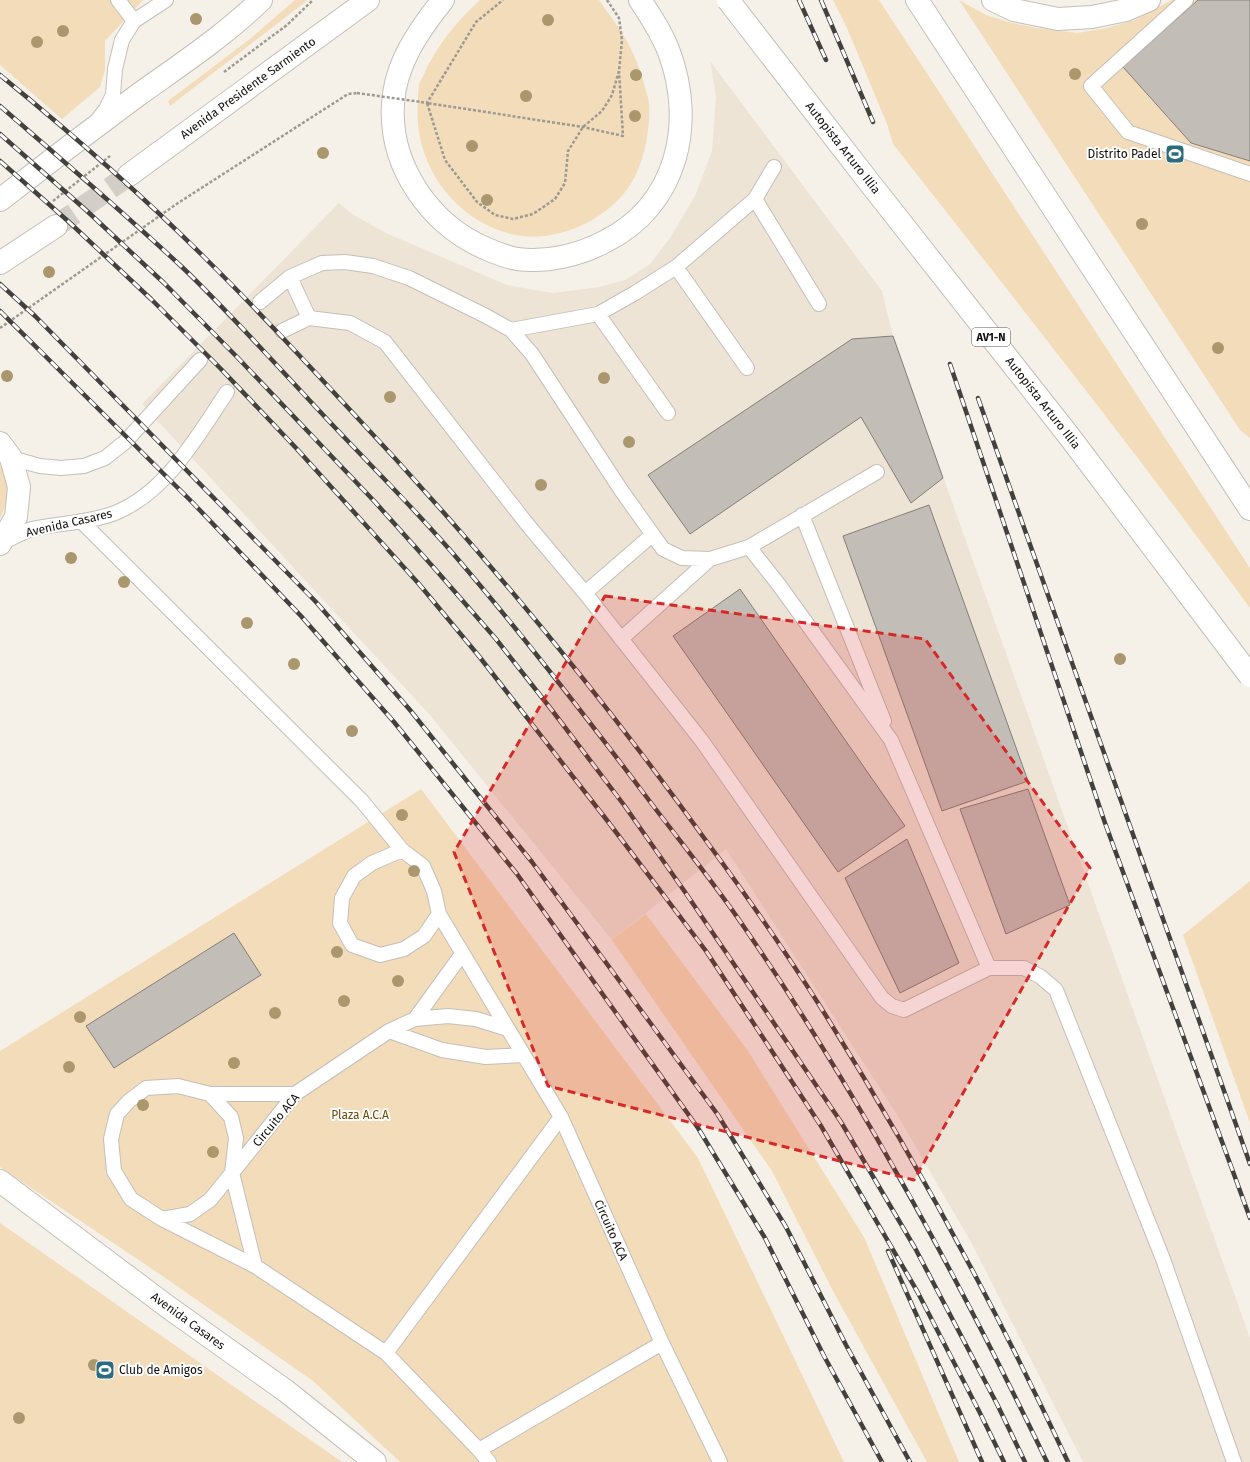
<svg xmlns="http://www.w3.org/2000/svg" width="1250" height="1462" font-family="'Fira Sans',sans-serif">
  <style>
    .built { fill: #ede4d6 }
    .green { fill: #f3dcba }
    .building { fill: #c2beb7; stroke: #837f78 }
    .lines { fill: none; stroke-linecap: round; stroke-linejoin: round }
    .secondary-tunnel { stroke: #d3cfc8; stroke-width: 22; stroke-dasharray: 22 11; stroke-linecap: butt }
    .service-casing { stroke: #c4bfb8; stroke-width: 16 }
    .tertiary-casing { stroke: #c4bfb8; stroke-width: 24 }
    .secondary-casing { stroke: #c4bfb8; stroke-width: 24 }
    .motorway-casing { stroke: #c4bfb8; stroke-width: 24 }
    .path { stroke: #9c9993; stroke-width: 2.5; stroke-dasharray: 3 2; stroke-linecap: butt }
    .service { stroke: #fff; stroke-width: 14 }
    .tertiary { stroke: #fff; stroke-width: 22 }
    .secondary { stroke: #fff; stroke-width: 22 }
    .motorway { stroke: #fff; stroke-width: 22 }
    .rail-casing { stroke: #43413d; stroke-width: 4.5 }
    .rail { stroke: #fff; stroke-width: 3; stroke-dasharray: 9; stroke-linecap: butt }
    .motorway-bridge-casing { stroke: #c4bfb8; stroke-width: 24; stroke-linecap: butt }
    .path-bridge { stroke: #9c9993; stroke-width: 2.5; stroke-dasharray: 3 2; stroke-linecap: butt }
    .motorway-bridge { stroke: #fff; stroke-width: 22 }
    .tree { fill: #ab976e }
    .marked { fill: #d62828; fill-opacity: 0.2; stroke: #d62828; stroke-width: 3; stroke-dasharray: 8 5; stroke-linejoin: round }
    .labels { text-anchor: middle; dominant-baseline: central; stroke-width: 4; stroke-linejoin: round; paint-order: stroke }
    .shield { fill: #fff; stroke: #585756; stroke-width: 1 }
    .shield-label { font-size: 11px; font-weight: bold; fill: #110f0d }
    .street-label { font-size: 12px; fill: #110f0d; stroke: #fff }
    .poi-label { font-size: 12px; fill: #110f0d; stroke: #fff; text-anchor: end }
    .park-label { font-size: 12px; fill: #6f4d09; stroke: #fff }
  </style>
  <rect width="100%" height="100%" fill="#f5f1e9"/>
  <!-- built -->
  <path class="built" d="M710 61 882 291 893 336 1250 1338V1462H1083L972 1244 899 1118 726 849 612 940 429 714 142 404 339 203 352 214 386 233 507 285 553 293 599 287 625 280 650 264 670 238 695 196 712 151 716 96Z"/>
  <!-- green -->
  <path class="green" d="M0 0H143L105 41V70L100 87 62 119 0 65Z
    M295 0H308L170 106 168 101 250 39Z
    M480 0H599C609 15 621 29 629 45 636 58 641 73 645 87 646 92 648 97 649 102 651 128 644 167 628 188 605 221 556 243 516 235 455 223 412 163 418 101 418 96 418 90 419 85 420 81 423 77 424 74 437 45 457 21 480 0Z
    M833 0H879L1250 568V608C1135 451 1014 298 893 144L887 124 847 28Z
    M959 0 986 15 1008 22 1037 28 1077 33 1107 28 1135 20 1172 0H1250V438L1240 430Z
    M0 462C10 478 9 502 0 518Z
    M421 789 698 1158 844 1462H400L313 1381 161 1275 0 1167V1051Z
    M1250 881V1123L1183 935Z
    M646 914 748 1051 864 1237 959 1462H927L833 1291 772 1171 612 940Z
    M0 1223 342 1462H0Z"/>
  <!-- building -->
  <path class="building" d="M1198 0H1250V161L1191 143 1123 67Z
    M893 336 943 478 911 503 861 417 690 534 648 475 852 339Z
    M929 505 1028 781 942 811 843 536Z
    M740 589 905 826 838 872 673 636Z
    M1028 789 1070 905 1006 934 960 809Z
    M907 839 959 963 900 993 845 878Z
    M234 933 261 975 114 1068 86 1026Z"/>
  <g class="lines">
    <!-- secondary-tunnel -->
    <path class="secondary-tunnel" d="M56 226 129 175"/>
    <defs>
      <path id="service" d="M118 0 134 21
        M1186 0 1091 86 1128 132 1250 174
        M99 118 106 109 113 95 115 69 122 40 134 21 166 0
        M755 199 819 304
        M676 267 747 368
        M290 277 309 318
        M260 302 290 277 322 263 345 262 373 266 409 278 486 316 511 330 532 354 621 490 663 549 682 558 710 559 749 547 779 585 891 740 989 968
        M598 314 668 413
        M309 318 350 323 385 342 527 524 585 593 702 741 882 998 892 1006 904 1010 989 968H1024L1041 977 1056 990 1163 1259 1234 1462
        M511 330 598 314 635 293 676 267 755 199 774 167
        M282 331 309 318
        M11 458 40 466 61 468 84 466 105 458 125 442 200 360
        M802 515 884 721
        M81 521 362 801 402 850 423 866 434 891 439 914 424 936 404 949 380 955 352 945 340 923 342 898 354 876 372 863 402 850
        M1 543C11 539 22 532 32 529 59 523 89 523 115 513 167 492 197 436 227 392
        M749 547 877 472
        M585 593 652 535
        M621 639 710 559
        M439 914 508 1029
        M415 1019 462 954
        M389 1031 442 1050 486 1057 523 1055
        M210 1094 231 1117 236 1138 232 1173 210 1200 190 1214 162 1219 131 1199 114 1171 111 1139 117 1114 129 1101 146 1088 178 1086 210 1094H295
        M162 1219 255 1266 386 1353 479 1450 489 1462
        M255 1266 232 1173 295 1094 389 1031 415 1019 448 1016 476 1019 508 1029 561 1117 662 1343 720 1462
        M386 1353 561 1117
        M479 1450 662 1343"/>
      <path id="tertiary" d="M0 443 11 458 19 487 16 517 0 544
        M0 1181 168 1307 286 1391 375 1462"/>
      <path id="secondary" d="M129 175 368 0
        M0 263 56 226"/>
      <path id="motorway" d="M443 0C419 30 395 64 393 104 389 166 430 225 487 249 496 253 507 257 517 259 547 263 580 255 606 241 677 205 696 124 669 52 662 33 651 17 640 0
        M917 0 1250 509
        M993 0 1014 10 1058 19 1092 17 1126 10 1149 0
        M0 200C46 164 92 129 138 95 180 65 224 36 261 0"/>
    </defs>
    <!-- service casing -->
    <use href="#service" class="service-casing"/>
    <!-- tertiary casing -->
    <use href="#tertiary" class="tertiary-casing"/>
    <!-- secondary casing -->
    <use href="#secondary" class="secondary-casing"/>
    <!-- motorway casing -->
    <use href="#motorway" class="motorway-casing"/>
    <!-- path -->
    <path class="path" d="M607 0 619 18 622 40 619 71 612 95 602 111 583 127 568 151 565 183 555 199 533 214 513 219 495 215 477 202 445 160 427 103 583 127 623 136 619 71
      M224 72 287 25 313 0
      M421 102 427 103 476 22 503 0
      M53 201 110 156
      M0 328 178 203 348 94 357 93"/>
    <!-- service -->
    <use href="#service" class="service"/>
    <!-- tertiary -->
    <use href="#tertiary" class="tertiary"/>
    <!-- secondary -->
    <use href="#secondary" class="secondary"/>
    <!-- motorway -->
    <use href="#motorway" class="motorway"/>
    <defs>
      <path id="rail" d="M799 0 826 60
        M821 0 873 122
        M0 75C71 133 140 193 205 258 256 308 304 360 352 412 480 548 598 691 707 842 746 895 783 948 818 1003 911 1151 994 1304 1068 1462
        M0 106C61 159 123 212 182 267 232 315 278 367 326 418 369 464 415 509 456 557 522 634 584 714 645 795 678 839 713 881 744 927 860 1096 958 1277 1047 1462
        M0 134 87 211 164 283 238 358 375 502 435 569 496 639 551 709 624 805 685 892 841 1122 915 1248 997 1404 1025 1462
        M0 161 69 222 151 299 221 369 296 448 419 584 478 655 606 819 706 951 821 1126 917 1291 980 1413 1004 1462
        M0 284 35 316 316 602 410 710 532 862 718 1115 786 1227 846 1345 910 1462
        M0 311 192 502 301 616 394 722 517 874 698 1128 765 1238 824 1356 882 1462
        M950 364 1105 823 1250 1218
        M978 398 1250 1164
        M888 1251 982 1462"/>
    </defs>
    <!-- rail casing -->
    <use href="#rail" class="rail-casing"/>
    <!-- rail -->
    <use href="#rail" class="rail"/>
    <defs>
      <path id="motorway-bridge" d="M728 0 869 182 1069 436 1250 676"/>
    </defs>
    <!-- motorway-bridge casing -->
    <use href="#motorway-bridge" class="motorway-bridge-casing"/>
    <!-- path-bridge -->
    <path class="path-bridge" d="M357 93 421 102"/>
    <!-- motorway-bridge -->
    <use href="#motorway-bridge" class="motorway-bridge"/>
  </g>
  <!-- trees -->
  <g class="tree">
    <circle cx="196" cy="19" r="6"/>
    <circle cx="548" cy="20" r="6"/>
    <circle cx="63" cy="31" r="6"/>
    <circle cx="37" cy="42" r="6"/>
    <circle cx="1075" cy="74" r="6"/>
    <circle cx="636" cy="75" r="6"/>
    <circle cx="526" cy="96" r="6"/>
    <circle cx="635" cy="116" r="6"/>
    <circle cx="472" cy="146" r="6"/>
    <circle cx="323" cy="153" r="6"/>
    <circle cx="1096" cy="154" r="6"/>
    <circle cx="487" cy="200" r="6"/>
    <circle cx="1142" cy="224" r="6"/>
    <circle cx="49" cy="272" r="6"/>
    <circle cx="1218" cy="348" r="6"/>
    <circle cx="7" cy="376" r="6"/>
    <circle cx="604" cy="378" r="6"/>
    <circle cx="390" cy="397" r="6"/>
    <circle cx="629" cy="442" r="6"/>
    <circle cx="541" cy="485" r="6"/>
    <circle cx="71" cy="558" r="6"/>
    <circle cx="124" cy="582" r="6"/>
    <circle cx="247" cy="623" r="6"/>
    <circle cx="1120" cy="659" r="6"/>
    <circle cx="294" cy="664" r="6"/>
    <circle cx="352" cy="731" r="6"/>
    <circle cx="402" cy="815" r="6"/>
    <circle cx="414" cy="871" r="6"/>
    <circle cx="337" cy="952" r="6"/>
    <circle cx="398" cy="981" r="6"/>
    <circle cx="344" cy="1001" r="6"/>
    <circle cx="275" cy="1013" r="6"/>
    <circle cx="80" cy="1017" r="6"/>
    <circle cx="234" cy="1063" r="6"/>
    <circle cx="69" cy="1067" r="6"/>
    <circle cx="143" cy="1105" r="6"/>
    <circle cx="213" cy="1152" r="6"/>
    <circle cx="94" cy="1365" r="6"/>
    <circle cx="19" cy="1418" r="6"/>
  </g>
  <!-- marked area -->
  <path class="marked" d="M605 596 925 639 1090 868 914 1180 548 1086 454 852Z"/>
  <!-- icons -->
  <defs>
    <symbol id="stadium-square" viewBox="-11 -11 22 22"><rect x="-9" y="-9" width="18" height="18" rx="4" fill="#2b6c7f" stroke="#fff"/><path d="M0-5a6.5 5 0 1 0 0 10a6.5 5 0 1 0 0-10ZM-3.5-1.8h7v3.6h-7Z" fill="#fff"/></symbol>
  </defs>
  <g fill-rule="evenodd">
    <use href="#stadium-square" x="1164" y="143" width="22" height="22"/>
    <use href="#stadium-square" x="94" y="1359" width="22" height="22"/>
  </g>
  <g class="labels">
    <!-- shield labels -->
    <rect class="shield" x="972" y="328" width="38" height="18" rx="3"/>
    <g class="shield-label">
      <text x="991" y="337">AV1-N</text>
    </g>
    <!-- street labels -->
    <g class="street-label">
      <text transform="translate(248 88) rotate(-36)">Avenida Presidente Sarmiento</text>
      <text transform="translate(843 148) rotate(52)">Autopista Arturo Illia</text>
      <text transform="translate(1043 403) rotate(52)">Autopista Arturo Illia</text>
      <text transform="translate(69 523) rotate(-13)">Avenida Casares</text>
      <text transform="translate(276 1120) rotate(-50)">Circuito ACA</text>
      <text transform="translate(611 1230) rotate(66)">Circuito ACA</text>
      <text transform="translate(188 1321) rotate(36)">Avenida Casares</text>
    </g>
    <!-- poi labels -->
    <g class="poi-label">
      <text x="1161" y="154">Distrito Padel</text>
      <text x="119" y="1370" text-anchor="start">Club de Amigos</text>
    </g>
    <!-- park labels -->
    <g class="park-label">
      <text x="360" y="1115">Plaza A.C.A</text>
    </g>
  </g>
</svg>
